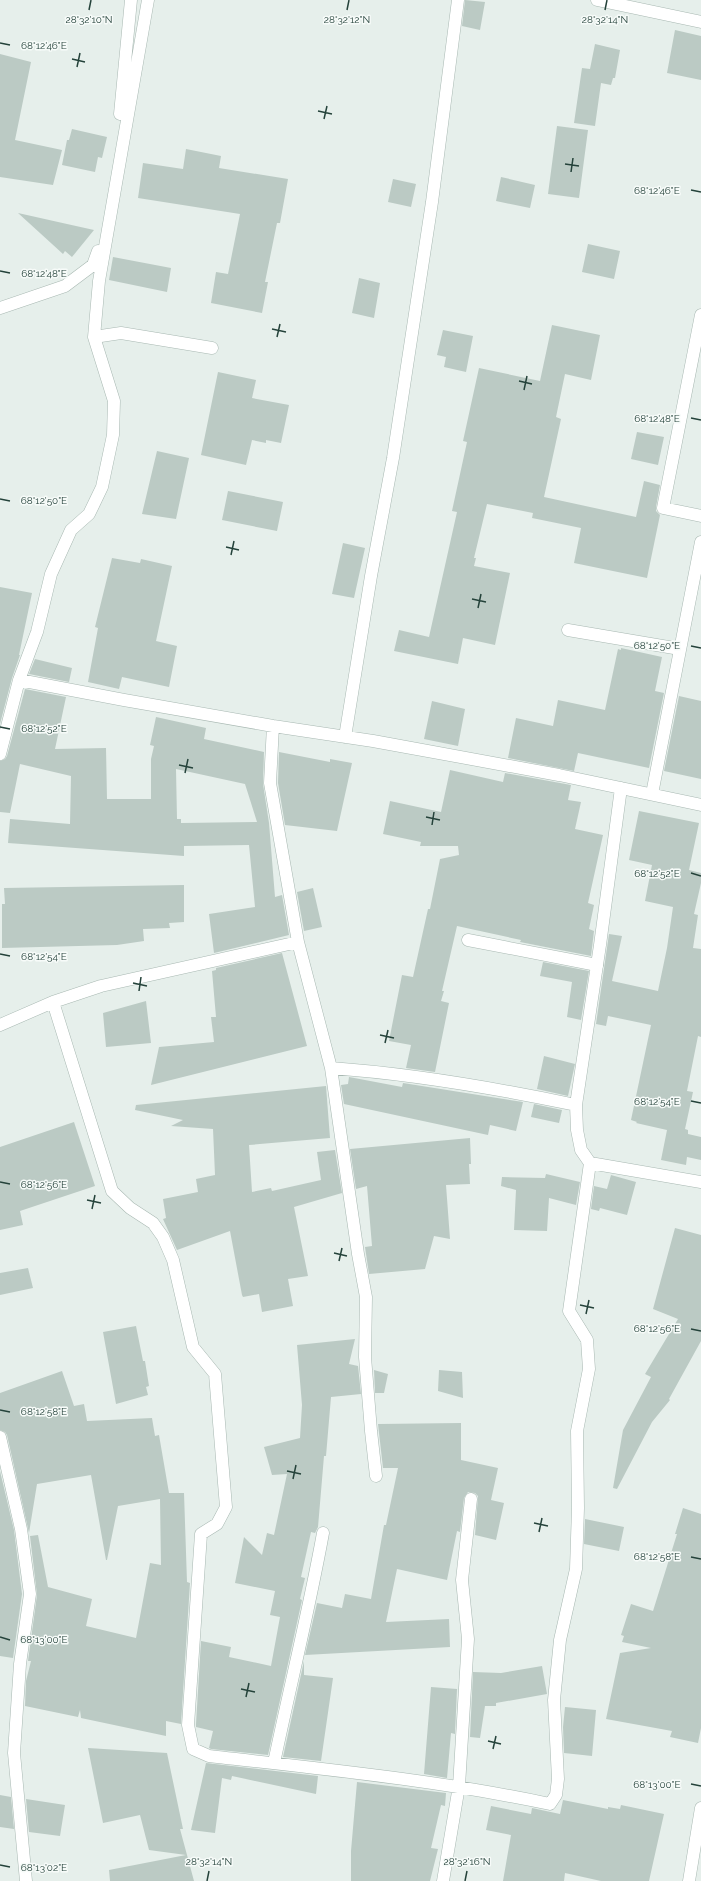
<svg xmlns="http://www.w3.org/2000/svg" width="701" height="1881" font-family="Raleway,sans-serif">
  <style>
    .building { fill: #bbcac4; fill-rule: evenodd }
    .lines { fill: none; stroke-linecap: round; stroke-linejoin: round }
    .lane-casing { stroke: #a8b8b2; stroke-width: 13 }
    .street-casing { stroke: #a8b8b2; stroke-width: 13 }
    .lane { stroke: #fff; stroke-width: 12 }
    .street { stroke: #fff; stroke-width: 12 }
    .ticks { fill: none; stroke: #24423a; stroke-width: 1.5 }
    .ticks-label { font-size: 10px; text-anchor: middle; fill: #24423a; stroke: #f7fbf9; stroke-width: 3; stroke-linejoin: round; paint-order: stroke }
  </style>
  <rect width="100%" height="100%" fill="#e6efeb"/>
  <!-- building -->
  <path class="building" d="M465 0 485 2 480 30 462 26Z
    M675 30 701 36V80L667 73Z
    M595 44 620 50 615 78H613L611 85 601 83 595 126 574 123 582 68 590 69Z
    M0 54 31 62 15 140 62 150 53 185 0 177Z
    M557 126 588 130 579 198 548 194Z
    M72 129 107 137 102 158 98 157 95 172 62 165 67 140H69Z
    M186 149 221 156 219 168 288 179 280 223H277L265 282H268L262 313 211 303 216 272 228 274 240 214 138 198 143 163 183 169Z
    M501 177 535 185 530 208 496 201Z
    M393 179 416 184 411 207 388 202Z
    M18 213 67 224 94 230 72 257 65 251 63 254Z
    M588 244 620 251 614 279 582 272Z
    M113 257 171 268 167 292 109 280Z
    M359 278 380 283 374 318 352 313Z
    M552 325 600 335 591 380 565 374 556 417 561 419 544 497 636 517 644 481 660 485 656 507V511L660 515 647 578 574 563 581 528 532 518 533 513 487 504 474 558H476L474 566 510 573 495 645 463 638 458 664 394 651 399 630 429 637 457 512 452 511 467 442 463 441 479 368 540 381Z
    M443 330 473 336 466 372 444 367 446 357 437 355Z
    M218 372 256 380 252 398 289 405 281 443 266 440V443L252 440 246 465 201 455Z
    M637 432 664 437 658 465 631 459Z
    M157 451 189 458 176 519 142 514Z
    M228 491 283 502 277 531 222 520Z
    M343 543 365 548 354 598 332 594Z
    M112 558 140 563 141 559 172 566 156 641 177 646 169 687 122 677 119 689 88 682 98 628 95 627Z
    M0 587 32 593 19 655H20L12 678 0 724Z
    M621 648 662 657 655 691 664 693 649 768 578 753 574 771 508 758 516 718 553 726 558 700 605 710 618 649 621 650Z
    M35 659 72 668 69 682 29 674Z
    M25 689 66 697 55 749 106 748 107 799H151V759L154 746 150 745 156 717 206 728 204 739 264 752 263 784 269 823 275 897 282 895 289 935 214 953 209 914 255 907 249 845 184 846V856L8 843 10 819 70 824 71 776 20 764 10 813 0 812V761L5 759 7 756ZM176 769 245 784 257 822 181 823V819H177Z
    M679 696 701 701V779L664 771Z
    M432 701 465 709 458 746 424 739Z
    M279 752 330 762V759L352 763 337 831 285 825 278 783Z
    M450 770 503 782 505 773 571 785 568 800 581 802 575 829 603 835 588 903 594 905 589 929 594 931 591 956 520 942 521 940 457 926 442 991H444L441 1001 449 1003 435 1072 406 1068 411 1045 389 1041 402 975 413 977 428 909H430L440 859 459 855 458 846H420L421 842 383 834 390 801 441 812Z
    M639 811 699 823 689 870 701 873V883L694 914 698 915 693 948 701 949V1037L698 1036 687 1091 693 1092 685 1129 688 1130V1134L701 1137V1160L687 1157 686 1165 661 1160 667 1130 636 1123 637 1122 631 1120 651 1025 608 1016 606 1026 596 1024 609 934 622 936 612 981 658 991 667 948 673 907 645 901 652 865 629 860Z
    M184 885V922L169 923 170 928 143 929 144 941 117 945 2 948V904H5L4 888Z
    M313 888 322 927 304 931 297 892Z
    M282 953 307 1046 151 1085 159 1047 214 1042 211 1017H216L212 971 216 970V968Z
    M543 962 589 971 581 1020 567 1017 572 982 540 976Z
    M146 1001 151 1043 106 1047 103 1013Z
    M544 1056 575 1064 568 1096 537 1089Z
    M349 1077 402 1087 403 1083 523 1102 516 1131 490 1125 488 1135 344 1104 341 1085 348 1084Z
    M326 1086 330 1138 249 1145 252 1192 271 1188 272 1191 321 1180 317 1152 335 1150 342 1193 294 1207 308 1276 288 1279 293 1306 262 1312 259 1294 243 1297 242 1295 230 1231 177 1250 163 1219 166 1218 163 1199 198 1192 196 1179 215 1175 213 1129 171 1126 183 1120 135 1110 136 1105Z
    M534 1104 562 1110 559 1123 531 1117Z
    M74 1122 95 1186 20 1211 23 1225 0 1230V1147Z
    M470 1138 471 1164H469L470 1184 446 1185 450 1239 434 1236 425 1269 369 1274 365 1247 372 1246 367 1186 356 1189 350 1149Z
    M546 1174 580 1182 576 1205 549 1198 547 1231 514 1230 516 1190 501 1186 502 1177 545 1178Z
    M611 1175 636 1182 627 1215 600 1208 599 1211 591 1209 594 1186 607 1189Z
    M675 1228 701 1235V1341L669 1399 670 1400 652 1422 617 1489 613 1488 623 1430 651 1377 645 1374 678 1319 653 1309Z
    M28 1268 33 1288 0 1295V1273Z
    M136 1326 143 1361H145L149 1386 146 1387 148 1395 116 1404 103 1332Z
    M355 1339 349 1364 358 1366 361 1394 331 1397 326 1456H324L318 1527 315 1533 311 1532 301 1577 305 1578 300 1599 302 1600 268 1755 211 1749 209 1748 213 1731 196 1727V1724L201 1641 231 1647 229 1657 271 1666 280 1617 270 1615 275 1591 235 1583 244 1537 262 1555 267 1533 274 1535 287 1474 272 1475 264 1447 300 1438 302 1405 297 1345Z
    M374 1370 388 1374 384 1393H375Z
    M439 1370 462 1372 463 1398 438 1391Z
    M62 1371 74 1406 84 1404 87 1421 152 1418 155 1436 159 1435 169 1493H184L187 1582 190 1583 181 1724 166 1721V1736L81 1718 80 1710 78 1717 25 1706 26 1681 31 1661H28L37 1595 30 1536 38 1535 48 1587 92 1599 86 1626 136 1638 150 1563 161 1565 160 1499 118 1506 107 1560H106L91 1475 37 1484 29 1533 7 1435 5 1432 0 1430V1393Z
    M461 1423V1460L498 1468 491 1500 504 1503 496 1540 475 1535 478 1496 475 1493 468 1492 464 1498 460 1532 457 1531 447 1580 397 1569 386 1622 449 1619 450 1647 305 1655 317 1603 342 1608 345 1594 371 1599 384 1525H386L398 1468H383L378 1424Z
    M0 1471 14 1530 22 1594 13 1658 0 1656Z
    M683 1508 701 1514V1728L698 1743 670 1737 672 1731 606 1719 620 1653 651 1648 622 1642 624 1636 621 1635 631 1604 653 1611 677 1534H675Z
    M585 1519 624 1527 619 1551 584 1544Z
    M304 1661V1675L333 1678 321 1761 283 1757Z
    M542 1666 547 1694 496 1703V1706H485L480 1738 470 1737 473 1672 501 1673Z
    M431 1687 457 1689 455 1734 451 1733 447 1778 424 1774Z
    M565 1707 596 1710 592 1756 564 1753 563 1727Z
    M88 1748 167 1753 183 1829H180L194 1881H110L109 1870 186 1855 149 1850 140 1815 103 1823Z
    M206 1763 318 1776 316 1794 232 1776 231 1780 222 1778 215 1833 191 1830Z
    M357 1782 446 1793 445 1806 441 1805 431 1848 438 1849 430 1881H351V1851Z
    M0 1795 11 1797 14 1829 0 1827Z
    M26 1799 65 1805 60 1836 29 1832Z
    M563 1800 608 1809V1807L620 1809 621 1805 664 1814 649 1881H601L565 1873 564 1881H503L511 1835 486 1830 491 1806 531 1814 532 1808 560 1814Z"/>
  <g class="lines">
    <defs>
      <path id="lane" d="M468 940 597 965"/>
      <path id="street" d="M597 0 701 22
        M120 114 131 0
        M0 308 65 286 93 265 98 251
        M701 315 663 508 701 516
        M94 337 121 333 212 348
        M568 630 680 649
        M19 680 124 700 273 726 373 741 559 775 701 805
        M273 726 270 783 298 942 331 1068 358 1254 366 1297 365 1357 371 1431 376 1476
        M345 737 371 576 393 458 432 202 458 0
        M0 754 19 680 37 632 51 574 71 530 89 514 102 487 113 435 114 401 94 337 99 281 148 0
        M621 788 600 945 576 1105 577 1130 581 1150 590 1163 701 1182
        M652 794 701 542
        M53 1002 112 1191 130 1208 153 1223 163 1237 173 1260 193 1347 215 1374 226 1507 217 1524 201 1534 188 1725 193 1749 209 1756C323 1769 437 1780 550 1804L556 1795 558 1779 554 1700 560 1640 576 1569 578 1508 577 1431 589 1369 587 1340 569 1311 590 1163
        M0 1025 53 1002 101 986 298 942
        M331 1068C414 1074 495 1088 576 1105
        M0 1437 21 1529 30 1594 20 1664 14 1753 26 1881
        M274 1763C290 1686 309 1610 323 1533
        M443 1881 459 1786 468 1639 462 1580 471 1499
        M689 1881 701 1808"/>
    </defs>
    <!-- lane casing -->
    <use href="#lane" class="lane-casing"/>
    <!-- street casing -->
    <use href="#street" class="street-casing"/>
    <!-- lane -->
    <use href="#lane" class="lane"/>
    <!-- street -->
    <use href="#street" class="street"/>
  </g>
  <!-- ticks -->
  <path class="ticks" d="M89 10 91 0M347 10 349 0M605 10 607 0M0 43 10 45M72 59 85 62M77 67 80 53M318 111 332 114M324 119 327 106M565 164 579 166M571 172 573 158M691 190 701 192M0 271 10 273M272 329 286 332M277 337 280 324M519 381 532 384M524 390 527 376M691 418 701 420M0 499 10 501M226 547 239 550M231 555 234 541M472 599 486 602M478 608 481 594M691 646 701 648M0 727 10 729M179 765 193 768M185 773 188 759M426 817 440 820M432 825 434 812M691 873 701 876M0 954 10 956M133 983 147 986M139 991 141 977M380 1035 394 1038M385 1043 388 1030M691 1101 701 1103M0 1182 10 1184M87 1200 101 1203M92 1209 95 1195M334 1253 347 1256M339 1261 342 1248M580 1305 594 1308M586 1314 589 1300M691 1329 701 1331M0 1410 10 1412M287 1471 301 1474M293 1479 296 1465M534 1523 548 1526M539 1532 542 1518M691 1557 701 1559M0 1637 10 1640M241 1689 255 1692M246 1697 249 1683M488 1741 501 1744M493 1749 496 1736M691 1784 701 1786M0 1865 10 1867M207 1881 209 1871M465 1881 467 1871"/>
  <g class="ticks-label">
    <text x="89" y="23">28°32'10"N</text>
    <text x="347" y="23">28°32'12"N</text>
    <text x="605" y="23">28°32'14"N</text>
    <text x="44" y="49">68°12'46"E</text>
    <text x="657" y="194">68°12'46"E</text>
    <text x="44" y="277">68°12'48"E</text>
    <text x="657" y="422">68°12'48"E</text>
    <text x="44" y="504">68°12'50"E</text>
    <text x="657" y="649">68°12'50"E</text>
    <text x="44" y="732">68°12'52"E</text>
    <text x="657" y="877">68°12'52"E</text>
    <text x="44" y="960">68°12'54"E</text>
    <text x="657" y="1105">68°12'54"E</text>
    <text x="44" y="1188">68°12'56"E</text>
    <text x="657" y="1332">68°12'56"E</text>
    <text x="44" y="1415">68°12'58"E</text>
    <text x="657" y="1560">68°12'58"E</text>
    <text x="44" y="1643">68°13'00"E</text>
    <text x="657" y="1788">68°13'00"E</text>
    <text x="209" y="1865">28°32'14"N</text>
    <text x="467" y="1865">28°32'16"N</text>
    <text x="44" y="1871">68°13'02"E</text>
  </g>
</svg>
